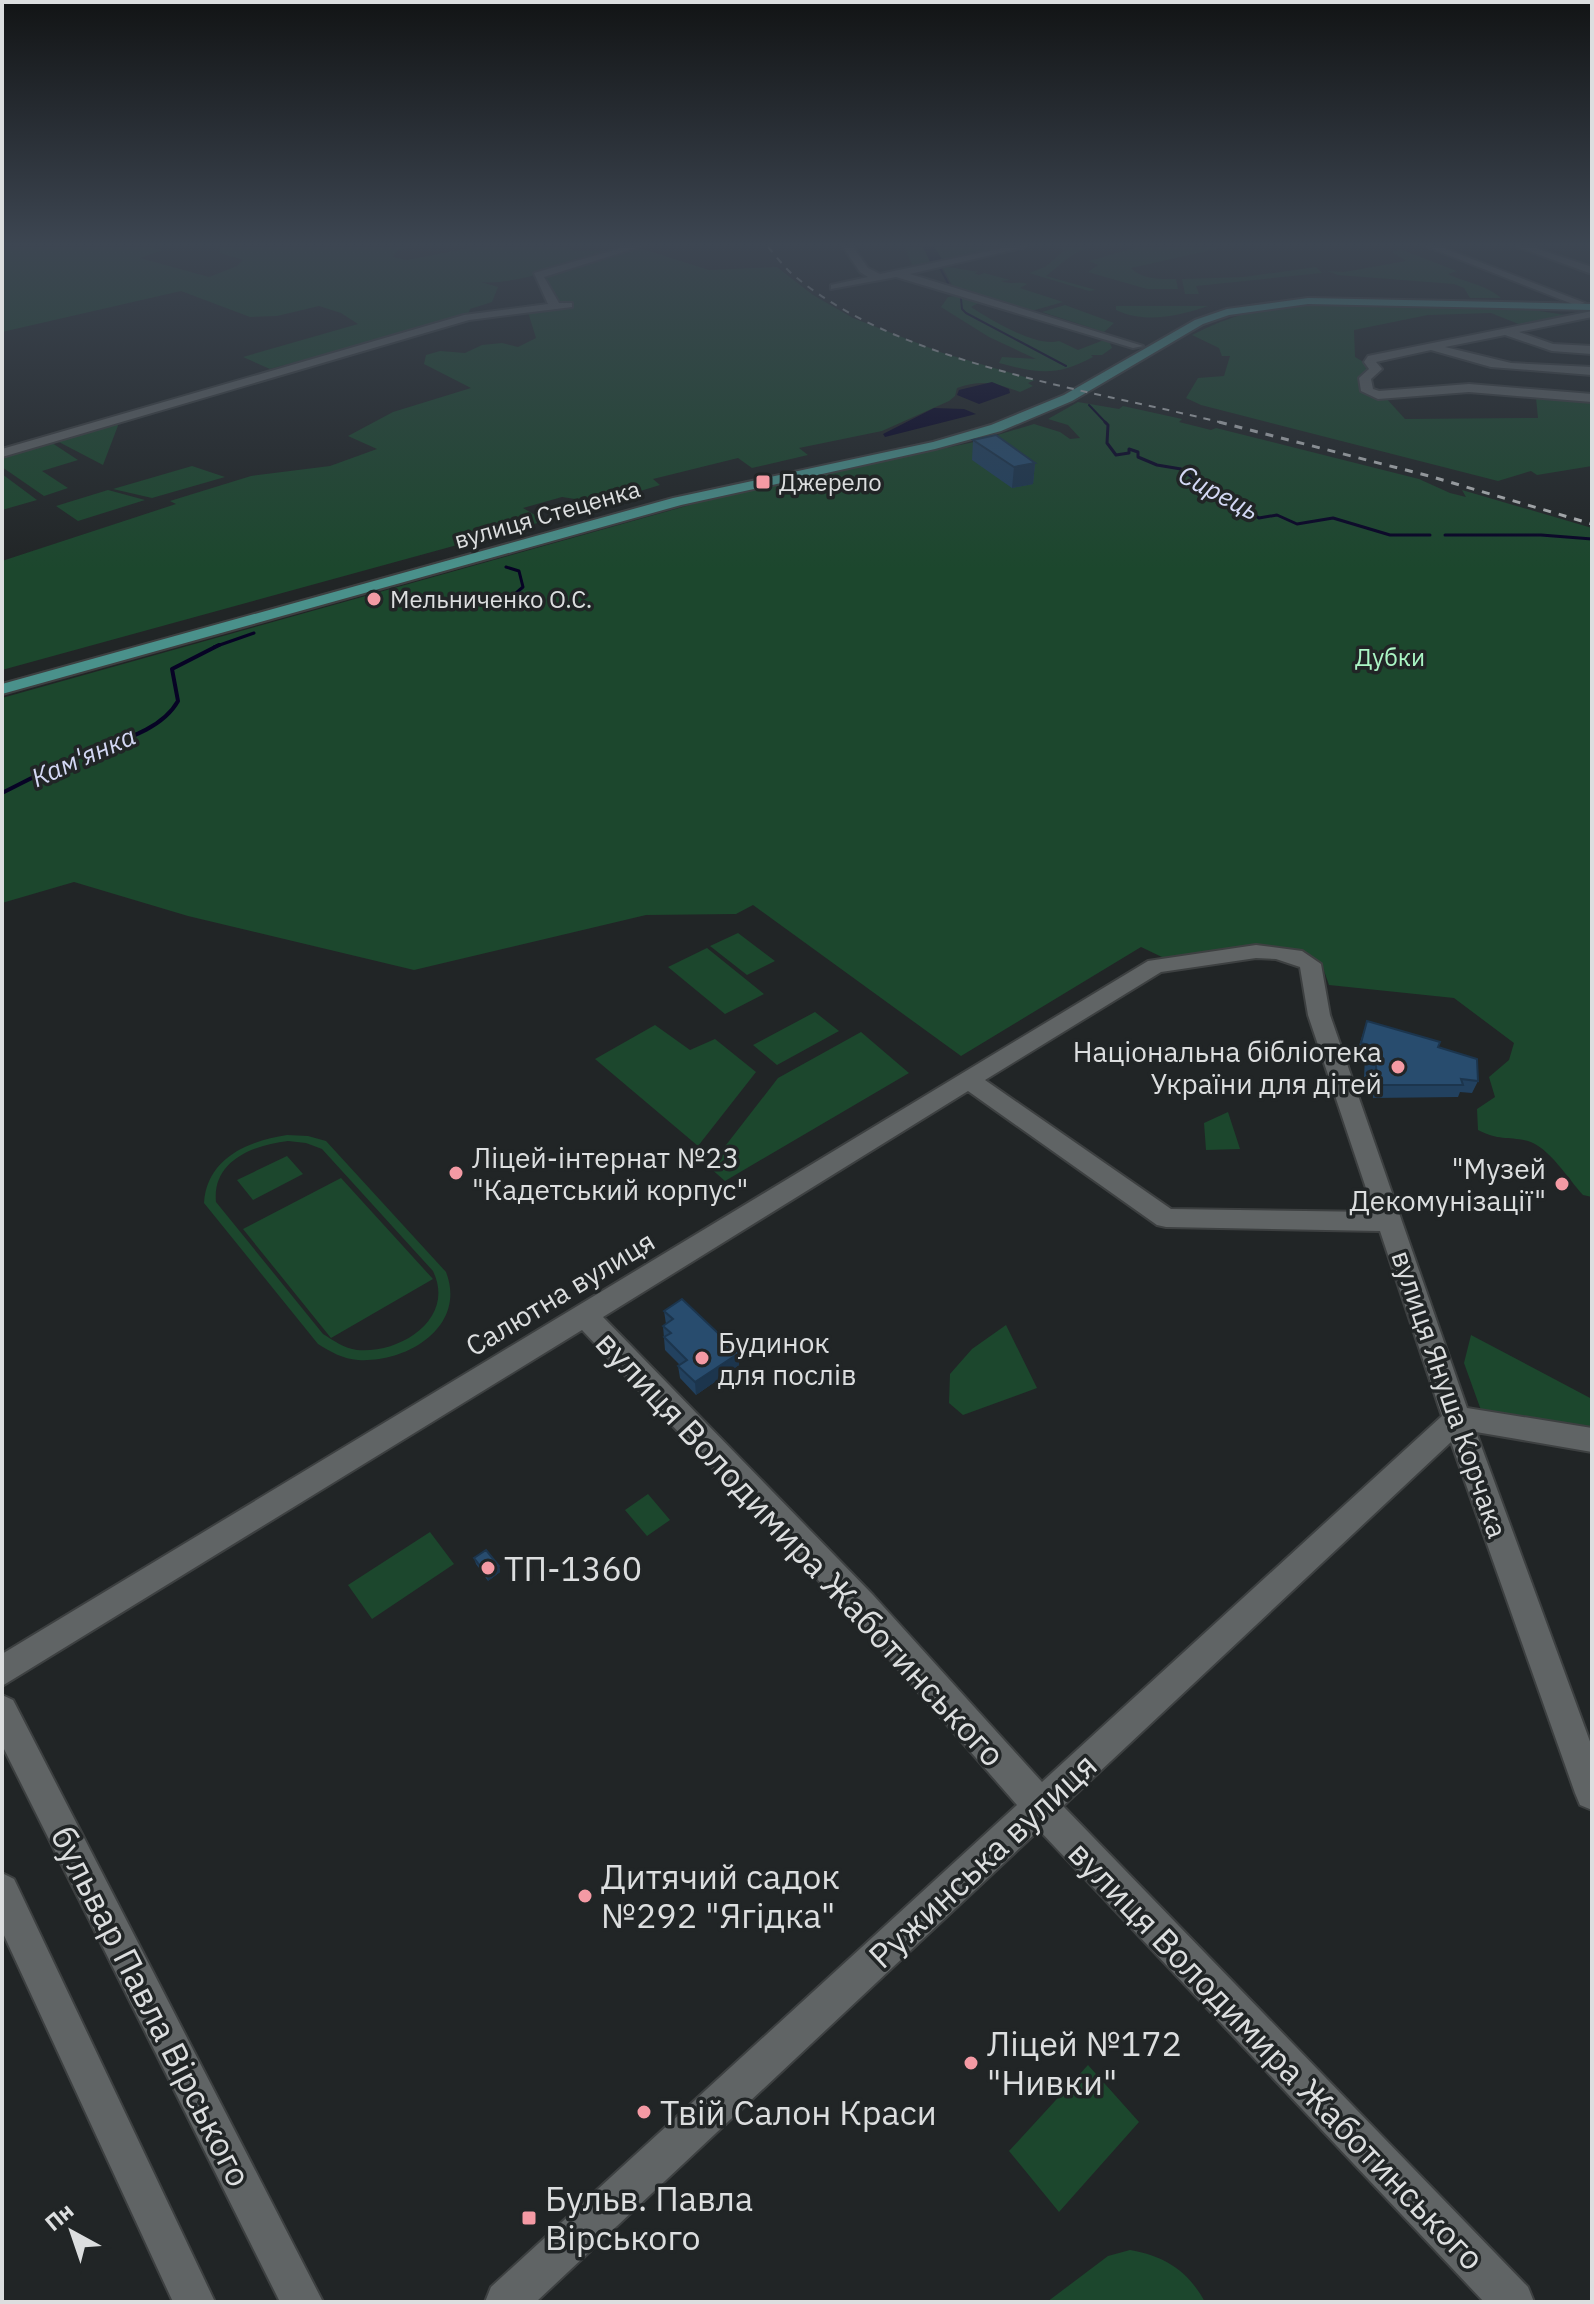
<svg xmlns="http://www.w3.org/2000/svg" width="1594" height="2304" font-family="'IBM Plex Sans',sans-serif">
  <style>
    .green { fill: #1c472d; fill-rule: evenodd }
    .water { fill: #070325 }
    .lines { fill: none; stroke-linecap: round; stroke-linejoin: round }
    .stream-far2 { stroke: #070325; stroke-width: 2 }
    .stream-far1 { stroke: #070325; stroke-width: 3 }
    .stream { stroke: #070325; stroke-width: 4 }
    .river { fill: #070325; fill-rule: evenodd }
    .minor-casing { stroke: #3d4041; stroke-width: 4 }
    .major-casing { stroke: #3d4041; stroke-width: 4 }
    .minor { fill: #606465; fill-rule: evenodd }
    .major { fill: #4a918b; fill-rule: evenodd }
    .rail-far1 { stroke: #b5b8b9; stroke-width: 2; stroke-dasharray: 7 7; stroke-linecap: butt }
    .rail { stroke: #b5b8b9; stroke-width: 3; stroke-dasharray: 8 8; stroke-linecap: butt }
    .wall { fill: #22415f }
    .shaded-wall { fill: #1c354d }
    .building { fill: #284c6e; stroke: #1c354d; stroke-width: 2 }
    .poi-dot { fill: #f49aa4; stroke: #212526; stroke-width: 3 }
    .labels { text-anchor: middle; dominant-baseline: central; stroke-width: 7; stroke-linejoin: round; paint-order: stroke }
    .far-poi-label { font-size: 24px; fill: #dcdedf; stroke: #212526; text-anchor: start }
    .far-street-label { font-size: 24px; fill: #dcdedf; stroke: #212526 }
    .far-park-label { font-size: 24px; fill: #abf6c5; stroke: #212526 }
    .far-water-label { font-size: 26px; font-style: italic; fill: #d3d7f4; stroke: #212526 }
    .poi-label { font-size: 28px; fill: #dcdedf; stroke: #212526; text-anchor: end }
    .street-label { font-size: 28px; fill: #dcdedf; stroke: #212526 }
    .near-street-label { font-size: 34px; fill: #dcdedf; stroke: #212526 }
    .near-poi-label { font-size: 34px; fill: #dcdedf; stroke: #212526; text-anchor: start }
  </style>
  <rect width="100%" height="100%" fill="#212526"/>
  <!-- green -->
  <path class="green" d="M2 247H151L163 250 140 258 209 277 237 266 243 260 220 253V247H423C412 248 398 246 393 257L407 260 475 247H568L572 250 612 252C578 262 514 286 481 282L498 287 492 302 470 309 468 315 270 369 243 357 358 324 341 313 319 306 277 316 250 317 181 291 2 332Z
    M637 247 709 270 777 267 813 295 853 318 943 353 1035 380 1028 383 1033 386 1020 392C997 383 981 379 957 388L955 396 949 401 882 431 799 448 808 455 752 468 738 458 653 479 660 485 601 503 562 497 523 508 545 521 2 670V561L176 504 170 501 251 476 330 466 377 449 348 436 393 412 471 388 424 364 426 355 440 351 465 353 482 345 502 343 518 347 536 338 528 312 558 304 543 275Z
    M905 247H1002L913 268Z
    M1058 247H1090C1070 253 1062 264 1046 276L1096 290 1089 291 1029 273 1045 267 1065 250Z
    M1138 247H1225L1131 268C1142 280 1161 279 1176 279L1178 289H1147L1088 272 1098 265 1089 261Z
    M1400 249 1457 271 1448 274C1461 281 1487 285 1501 298H1470L1464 288 1454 284 1338 275 1327 271 1344 272 1406 261 1392 252Z
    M948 267 979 272 974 273 979 275 984 273 1010 280 1001 281C1011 285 1018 281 1027 284L1020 288 1063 302 1028 312 954 289 943 268Z
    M1316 267 1322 273 1196 286 1199 294H1185L1182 279 1244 277Z
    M961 295 980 302 971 307C991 320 1037 348 1059 341L1078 350 1104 340 1109 341 1112 348 1102 355H1091L1093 357C1056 377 1038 373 999 363L1002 357 1036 359 989 337 941 307 948 297Z
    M1065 305 1114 323 1104 332 1042 312Z
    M1321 305 1526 309 1566 315 1521 325 1491 313 1428 315 1354 330 1355 357 1372 367 1365 391 1386 398 1405 419 1538 418 1536 398 1592 400V466L1537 475 1531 471 1498 481 1201 405 1186 398 1198 378 1224 376 1230 356H1222L1219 348 1192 335C1240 310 1268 308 1321 305Z
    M1116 306H1208C1179 316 1145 324 1116 310Z
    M1078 402 1119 409 1123 406 1182 419 1179 422 1211 430 1216 428 1419 479 1450 493 1466 497 1462 490 1592 528V1197L1583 1195C1569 1180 1549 1147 1528 1141 1508 1136 1499 1141 1478 1130L1477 1109 1495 1097 1489 1077 1509 1060 1514 1043 1454 998 1329 985 1323 968 1305 955 1263 945 1164 958 1141 947 961 1056 753 905 736 914 646 915 414 970 188 916 74 882 2 903V698L729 494 974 442 1034 424 1060 432 1070 439 1080 438 1068 425 1048 419Z
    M119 423 103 465 57 441Z
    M52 443 78 460 42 471 68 488 44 496 2 467V457Z
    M192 466 225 477 152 498 113 489Z
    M2 474 37 500 2 510Z
    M108 490 145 500 78 521 56 506Z
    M738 933 775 961 747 975 710 946Z
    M707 948 764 994 725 1014 668 967Z
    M815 1012 839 1031 777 1065 753 1045Z
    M655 1025 690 1050 715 1039 756 1072 698 1146 595 1059Z
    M861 1032 909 1073 725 1181 709 1167 778 1078Z
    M1228 1112 1240 1149 1206 1150 1204 1123Z
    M287 1135 308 1136 326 1141 446 1272C467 1326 408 1363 358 1360 343 1359 331 1352 318 1344L204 1203C207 1158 248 1141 287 1135ZM288 1141 306 1143 322 1149 433 1271C456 1318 401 1354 357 1350 344 1348 334 1341 323 1334L216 1202C212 1161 253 1145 288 1141Z
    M287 1156 303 1174 253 1200 237 1180Z
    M341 1178 433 1279 331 1338 243 1229Z
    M1006 1325 1037 1388 963 1415 949 1403 950 1374 972 1349Z
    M1471 1335 1592 1399V1430L1482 1413 1464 1363Z
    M648 1494 670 1520 647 1536 625 1510Z
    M430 1532 454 1564 372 1619 348 1585Z
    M1088 2065 1139 2122 1059 2212 1009 2151Z
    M1130 2250C1165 2256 1188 2271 1205 2302H1047L1108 2256Z"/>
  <!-- water -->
  <path class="water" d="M992 382 1009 389 1010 393 979 404 957 395 959 390Z
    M934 408 964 409 976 414 885 437 883 434Z"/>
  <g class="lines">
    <!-- stream-far2 -->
    <path class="stream-far2" d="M940 268 948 283
      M961 299 962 309 966 313 1066 366
      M1089 405 1107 424"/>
    <!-- stream-far1 -->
    <path class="stream-far1" d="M1105 422 1108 425 1107 443 1116 455 1129 453V449L1138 452V457L1157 465 1181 469 1214 493 1233 495 1249 506 1245 509 1259 518 1277 515 1297 524 1333 518 1390 535H1430
      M1445 535H1541L1592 539
      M506 567 519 571 523 587 509 599
      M214 647 254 633"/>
    <!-- stream -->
    <path class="stream" d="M2 793C28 780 54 766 81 755 113 742 160 733 178 701L172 669 219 645"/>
    <!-- river -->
    <path class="river" d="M923 247H935L943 261 941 264H931Z"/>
    <defs>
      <path id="minor" d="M625 247H639L544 277 559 303H572V307L469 320 2 457V449L464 315 548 304 534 273Z
        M843 247H853L868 268 880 274 1008 247H1025L910 274 1143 346 1133 348 896 277 831 289V285L868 277 860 272Z
        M1428 247H1441L1585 303 1575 305Z
        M1518 247H1532L1592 267V274Z
        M1592 311V317L1519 332 1553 344 1592 346V354L1552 351 1505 335 1445 347 1511 363 1592 367V375L1491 367 1431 350 1376 362 1382 369 1371 379 1373 389 1379 391 1469 384 1592 394V402L1469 392 1378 399 1361 391 1359 378 1369 369 1364 362 1368 356Z
        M1256 945 1302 951 1321 964 1330 1015 1467 1408 1592 1428V1452L1476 1432 1592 1747V1810L1580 1805 1575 1793 1451 1442 1063 1806 1528 2287 1534 2302H1484L1039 1830 536 2302H485L491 2287 1017 1805 851 1615 582 1330 2 1686V1654L1148 961ZM1256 958 1276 959 1300 967 1308 1015 1374 1212 1171 1209 985 1080 1161 972ZM968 1091 1157 1225 1166 1227 1380 1231 1442 1416 1042 1782 873 1595 603 1317Z
        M2 1695 13 1700 323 2302H280L2 1745Z
        M2 1873 14 1879 215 2302H173L2 1931Z"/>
      <path id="major" d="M1308 298 1592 304V310L1308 304 1229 315 1203 324 1072 401 1001 431 935 449 681 505 2 694V684L673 498 933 442 991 425 1064 395 1195 320 1227 309Z"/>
    </defs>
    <!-- minor casing -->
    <use href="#minor" class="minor-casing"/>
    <!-- major casing -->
    <use href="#major" class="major-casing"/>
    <!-- minor -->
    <use href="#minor" class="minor"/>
    <!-- major -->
    <use href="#major" class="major"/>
    <!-- rail-far1 -->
    <path class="rail-far1" d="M768 247C777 257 786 270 797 278 905 366 1094 390 1227 424"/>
    <!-- rail -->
    <path class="rail" d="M1219 422 1429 476 1592 524"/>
  </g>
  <!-- wall -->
  <path class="wall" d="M973 440 1035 463 1033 484 1012 488 972 460Z
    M1367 1021 1438 1047 1478 1081 1472 1093 1460 1092 1458 1097 1373 1098 1372 1077H1364L1365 1057 1356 1055Z
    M664 1311 739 1353V1365L696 1395 680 1378 678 1366 680 1365 665 1350 663 1326 666 1324Z
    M474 1558 499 1566 500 1572 488 1581 476 1564Z"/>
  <!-- shaded-wall -->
  <path class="shaded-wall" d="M1035 463 1033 484 1012 488 1014 467Z
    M739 1353V1365L696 1395 695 1382Z
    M499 1566 500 1572 488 1581 487 1575Z"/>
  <!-- building -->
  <path class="building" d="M996 435 1035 463 1014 467 973 440Z
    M1367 1021 1440 1042 1438 1047 1477 1059 1478 1081 1461 1079 1463 1085H1377L1376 1065 1369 1064V1045L1361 1043Z
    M682 1299 739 1353 695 1382 678 1366 687 1360 664 1337 671 1333 663 1326 673 1319 664 1311Z
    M486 1550 499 1566 487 1575 474 1558Z"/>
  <!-- sky -->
  <linearGradient id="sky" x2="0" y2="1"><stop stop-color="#121415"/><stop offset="0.43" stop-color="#3d4652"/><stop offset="1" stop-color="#3d4652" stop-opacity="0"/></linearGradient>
  <rect width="1594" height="569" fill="url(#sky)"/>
  <!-- markers -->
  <g class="poi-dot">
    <rect x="755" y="474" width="16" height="16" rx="4"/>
    <circle cx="374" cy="599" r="8"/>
    <circle cx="1398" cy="1067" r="8"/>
    <circle cx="456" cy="1173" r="8"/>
    <circle cx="1562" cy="1184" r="8"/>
    <circle cx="702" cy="1358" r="8"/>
    <circle cx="488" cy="1568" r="8"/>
    <circle cx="585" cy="1896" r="8"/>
    <circle cx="971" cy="2063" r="8"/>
    <circle cx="644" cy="2112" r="8"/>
    <rect x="521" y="2210" width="16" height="16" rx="4"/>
  </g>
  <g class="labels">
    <!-- far-poi labels -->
    <g class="far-poi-label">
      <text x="779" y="482">Джерело</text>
      <text x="390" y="599">Мельниченко О.С.</text>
    </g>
    <!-- far-street labels -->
    <g class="far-street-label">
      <text transform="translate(547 514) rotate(-16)">вулиця Стеценка</text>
    </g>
    <!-- far-park labels -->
    <g class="far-park-label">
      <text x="1390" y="657">Дубки</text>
    </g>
    <!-- far-water labels -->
    <g class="far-water-label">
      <text transform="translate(1219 492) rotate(28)">Сирець</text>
      <text transform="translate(83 756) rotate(-24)">Кам'янка</text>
    </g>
    <!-- poi labels -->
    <g class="poi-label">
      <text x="1382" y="1051">Національна бібліотека<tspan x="1382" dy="32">України для дітей</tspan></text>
      <text x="472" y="1157" text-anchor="start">Ліцей-інтернат №23<tspan x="472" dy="32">"Кадетський корпус"</tspan></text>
      <text x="1546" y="1168">"Музей<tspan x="1546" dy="32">Декомунізації"</tspan></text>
      <text x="718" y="1342" text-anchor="start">Будинок<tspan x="718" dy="32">для послів</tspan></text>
    </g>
    <!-- street labels -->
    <g class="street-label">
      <text transform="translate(560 1293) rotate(-31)">Салютна вулиця</text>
      <text transform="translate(1450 1394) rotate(71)">вулиця Януша Корчака</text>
    </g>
    <!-- near-street labels -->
    <g class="near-street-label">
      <text transform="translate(801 1548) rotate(47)">вулиця Володимира Жаботинського</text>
      <text transform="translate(982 1860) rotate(-43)">Ружинська вулиця</text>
      <text transform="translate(152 2006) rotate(63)">бульвар Павла Вірського</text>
      <text transform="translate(1277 2055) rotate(46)">вулиця Володимира Жаботинського</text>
    </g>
    <!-- near-poi labels -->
    <g class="near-poi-label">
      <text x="504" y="1568">ТП-1360</text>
      <text x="601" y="1876">Дитячий садок<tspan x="601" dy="39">№292 "Ягідка"</tspan></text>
      <text x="987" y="2043">Ліцей №172<tspan x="987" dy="39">"Нивки"</tspan></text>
      <text x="660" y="2112">Твій Салон Краси</text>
      <text x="545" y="2198">Бульв. Павла<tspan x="545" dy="39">Вірського</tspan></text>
    </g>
  </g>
  <!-- border -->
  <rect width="1594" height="2304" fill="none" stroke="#dcdedf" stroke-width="8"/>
  <!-- north arrow -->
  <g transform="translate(72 2232) rotate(320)" stroke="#212526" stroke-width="6" paint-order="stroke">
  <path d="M0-6L14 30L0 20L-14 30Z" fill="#dcdedf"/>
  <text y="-12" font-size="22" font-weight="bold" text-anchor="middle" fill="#dcdedf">Пн</text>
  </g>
</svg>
